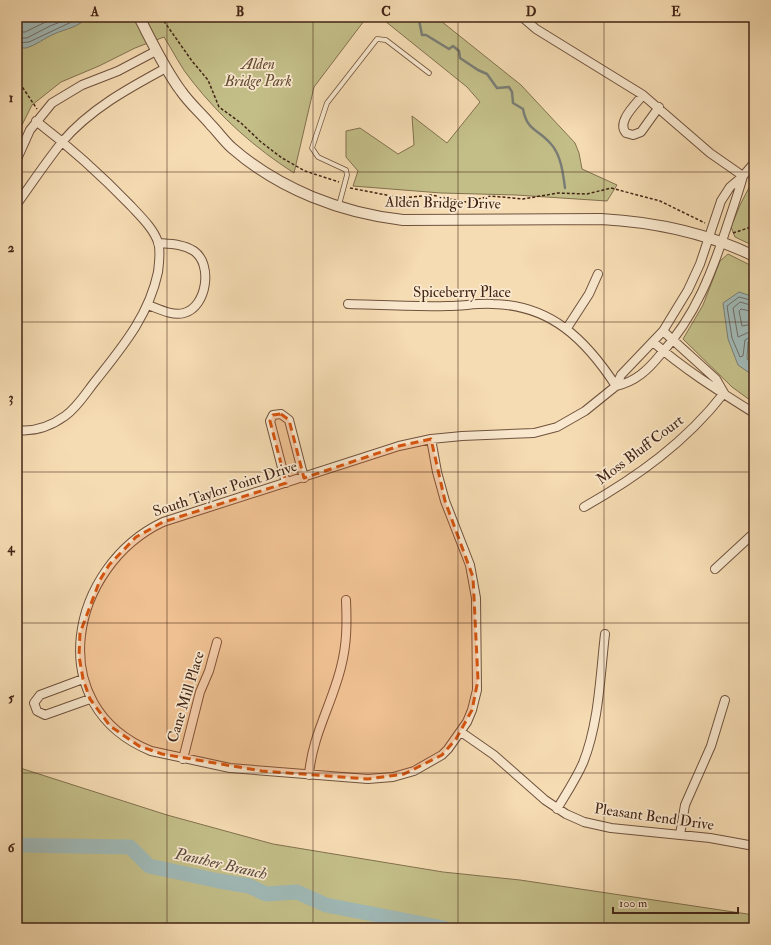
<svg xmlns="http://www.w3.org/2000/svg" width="771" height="945" font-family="'IM FELL Double Pica',serif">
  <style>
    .green { fill: #c3be88; stroke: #82714f }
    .water { fill: #a0b9b6; stroke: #7a7d76 }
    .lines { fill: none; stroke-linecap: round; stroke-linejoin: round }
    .shore { stroke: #716e66; stroke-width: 1 }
    .stream { stroke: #7a7d76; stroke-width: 2.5 }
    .river { stroke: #a0b9b6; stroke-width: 15 }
    .service-casing { stroke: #6f523d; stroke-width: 5.5 }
    .minor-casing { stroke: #6f523d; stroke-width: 10 }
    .tertiary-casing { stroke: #6f523d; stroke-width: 12 }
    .path { stroke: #422416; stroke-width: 1.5; stroke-dasharray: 3 2; stroke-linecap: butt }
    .service { stroke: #f9e8ce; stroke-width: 4 }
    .minor { stroke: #f9e8ce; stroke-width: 8 }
    .tertiary { stroke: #f9e8ce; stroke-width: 10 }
    .marked { fill: #d7540d; fill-opacity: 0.2; stroke: #d7540d; stroke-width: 3; stroke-dasharray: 8 5; stroke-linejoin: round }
    .grid { fill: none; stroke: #422416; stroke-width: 1; stroke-opacity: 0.55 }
    .labels { text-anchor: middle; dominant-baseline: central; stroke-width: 3.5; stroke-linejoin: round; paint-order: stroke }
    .park-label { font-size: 15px; font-style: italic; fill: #624a32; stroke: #f9e8ce }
    .street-label { font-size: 15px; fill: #422416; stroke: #f9e8ce }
    .water-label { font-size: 16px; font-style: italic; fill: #5a493e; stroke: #f9e8ce }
    .neatline { fill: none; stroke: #422416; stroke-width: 1.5 }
    .grid-label { font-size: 13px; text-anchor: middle; font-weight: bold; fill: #422416 }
  </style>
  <rect width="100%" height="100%" fill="#f6dcb3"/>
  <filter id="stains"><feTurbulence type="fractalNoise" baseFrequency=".005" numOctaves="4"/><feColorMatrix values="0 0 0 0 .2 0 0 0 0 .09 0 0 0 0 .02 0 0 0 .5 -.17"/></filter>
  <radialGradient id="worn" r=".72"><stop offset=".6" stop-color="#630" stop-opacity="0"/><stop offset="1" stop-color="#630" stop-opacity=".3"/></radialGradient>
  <!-- green -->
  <path class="green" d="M17 17H367L314 87 294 173C255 148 221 118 192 81 181 68 173 51 164 37L135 48 99 66 61 82 32 105 17 135Z
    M380 17H436L521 85 575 143 579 153 582 169 617 185 607 201 516 195 441 193 353 186 358 171 346 157V131L360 128 398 154 414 145 412 116 447 143 480 102 467 87Z
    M754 178V246L735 237 731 227 740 205Z
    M728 254 754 267V403L732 387 683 339 703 305 720 261Z
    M17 767 167 815 273 844 443 872 520 880 754 915V928H17Z"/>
  <!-- water -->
  <path class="water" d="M17 17H87C80 27 65 29 54 34 44 38 37 45 26 48 23 48 20 48 17 47Z
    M739 292 754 297V338L748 342 747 359 754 365V376L738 365 728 339 723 303Z"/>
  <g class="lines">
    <!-- shore -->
    <path class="shore" d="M17 32H25L56 17
      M17 38H27L50 26 73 17
      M17 43 29 42 82 17
      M754 301 739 297 727 306 732 338 740 357 743 356 745 340 754 335
      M754 306 740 302 733 308 738 337 754 330
      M754 312 741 309 739 311 742 326 754 324"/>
    <!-- stream -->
    <path class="stream" d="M410 17 411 19 419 20 422 35H426L449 49 453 46 459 51 460 58 478 70 487 74 497 88 509 87 512 92 513 103 523 109C527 131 538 129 551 144 561 155 563 173 565 188"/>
    <!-- river -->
    <path class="river" d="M17 845 130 847 149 866 219 881 249 886 266 894 297 892 326 905 444 928"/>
    <defs>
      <path id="service" d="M339 205 347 175 346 170 318 157 312 148 327 103 377 39 386 40 429 73"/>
      <path id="minor" d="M522 17 536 29 643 95 710 153 743 176
        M643 95C636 104 616 122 626 133L633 135 641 132 659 107
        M17 159 30 130 52 103 82 85 118 71 156 51
        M17 204C32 183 46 162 62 142 90 109 129 88 166 68
        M348 304C381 305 414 307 448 306 463 306 478 303 493 304 551 305 586 340 616 386
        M148 305C159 309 172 316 184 313 207 307 213 264 194 251 183 244 171 244 158 243
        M567 328 589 294 598 274
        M663 331 716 379 724 393
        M653 342C685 370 719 391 754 413
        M616 386C635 382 648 370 660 355 696 316 713 270 729 220 734 205 739 191 743 176
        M17 430C34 432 51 426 65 416 78 407 87 391 97 379 123 346 149 315 158 272 159 263 161 251 158 242 153 228 141 217 131 206 101 175 70 147 36 121
        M431 439 437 472 445 501 470 565 476 598 477 690 472 710 467 722 448 749 442 755 414 771 393 777 368 779 230 768 151 751C41 706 70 566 163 522L399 446 431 439 462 436 534 433 557 427 585 411 616 386 621 375 663 331 688 290 700 264 721 201 730 187 743 176 754 163
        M286 483 270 421 273 415 281 414 289 420 304 478
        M584 507C637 477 686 442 724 393
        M715 569 754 533
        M83 679 40 695 34 703 37 711 45 715 90 699
        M461 732 494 755 545 800 566 814 584 822 611 828 710 838 754 846
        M183 759 200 692 209 671 217 642
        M309 775C312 736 332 704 341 667 347 644 347 623 346 600
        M557 809C566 794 576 779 583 763 599 723 600 677 605 634
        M680 835 685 805 711 746 725 700"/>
      <path id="tertiary" d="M139 17C152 42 164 68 181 91 190 104 201 113 211 125 218 132 224 141 232 148 279 189 341 213 403 220L601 219C655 222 705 232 754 256"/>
    </defs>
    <!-- service casing -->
    <use href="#service" class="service-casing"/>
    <!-- minor casing -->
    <use href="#minor" class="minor-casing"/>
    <!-- tertiary casing -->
    <use href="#tertiary" class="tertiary-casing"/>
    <!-- path -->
    <path class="path" d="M161 17 192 61 208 80 219 107 241 123 261 142 282 158 305 171 339 182
      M17 79 37 109
      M350 188 402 198 432 195 465 202 491 196 523 199 558 193 587 194 611 188 660 201 705 223
      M733 233 754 226"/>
    <!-- service -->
    <use href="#service" class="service"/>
    <!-- minor -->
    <use href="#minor" class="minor"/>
    <!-- tertiary -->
    <use href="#tertiary" class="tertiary"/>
  </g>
  <!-- marked area -->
  <path class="marked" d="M281 414 289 420 304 478 399 446 431 439 445 501 473 577 478 680 472 710 456 739 442 755 404 774 368 779 262 771 162 754 139 746 110 726 90 699 83 679 79 656 80 633 100 580 109 565 136 537 163 522 286 483 270 421 273 415Z"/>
  <!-- grid -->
  <path class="grid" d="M167 17V928M313 17V928M458 17V928M604 17V928M17 172H754M17 322H754M17 472H754M17 623H754M17 773H754"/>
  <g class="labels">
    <!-- park labels -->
    <g class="park-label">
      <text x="258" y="64">Alden<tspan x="258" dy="17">Bridge Park</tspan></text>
    </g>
    <!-- street labels -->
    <g class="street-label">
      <text transform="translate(443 203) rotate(1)">Alden Bridge Drive</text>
      <text x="462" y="292">Spiceberry Place</text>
      <text transform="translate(640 450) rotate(-37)">Moss Bluff Court</text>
      <text transform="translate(225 489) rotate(-18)">South Taylor Point Drive</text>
      <text transform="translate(186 697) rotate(-73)">Cane Mill Place</text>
      <text transform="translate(654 817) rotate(8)">Pleasant Bend Drive</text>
    </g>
    <!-- water labels -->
    <g class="water-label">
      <text transform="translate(221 864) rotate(13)">Panther Branch</text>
    </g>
  </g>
  <!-- margin -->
  <rect width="771" height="945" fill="none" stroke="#f6dcb3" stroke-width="44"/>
  <!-- scale -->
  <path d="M613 907v6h125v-6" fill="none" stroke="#422416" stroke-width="2"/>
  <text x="619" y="907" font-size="12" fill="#422416" stroke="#f9e8ce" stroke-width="3" paint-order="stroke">100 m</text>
  <rect x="22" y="22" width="727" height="901" class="neatline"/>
  <g class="grid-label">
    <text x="95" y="16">A</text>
    <text x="240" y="16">B</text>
    <text x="386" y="16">C</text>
    <text x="531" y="16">D</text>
    <text x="676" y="16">E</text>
    <text x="11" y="102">1</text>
    <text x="11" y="252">2</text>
    <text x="11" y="402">3</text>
    <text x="11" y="552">4</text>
    <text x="11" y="702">5</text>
    <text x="11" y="852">6</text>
  </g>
  <rect width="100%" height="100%" filter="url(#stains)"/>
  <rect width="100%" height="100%" fill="url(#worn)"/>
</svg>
